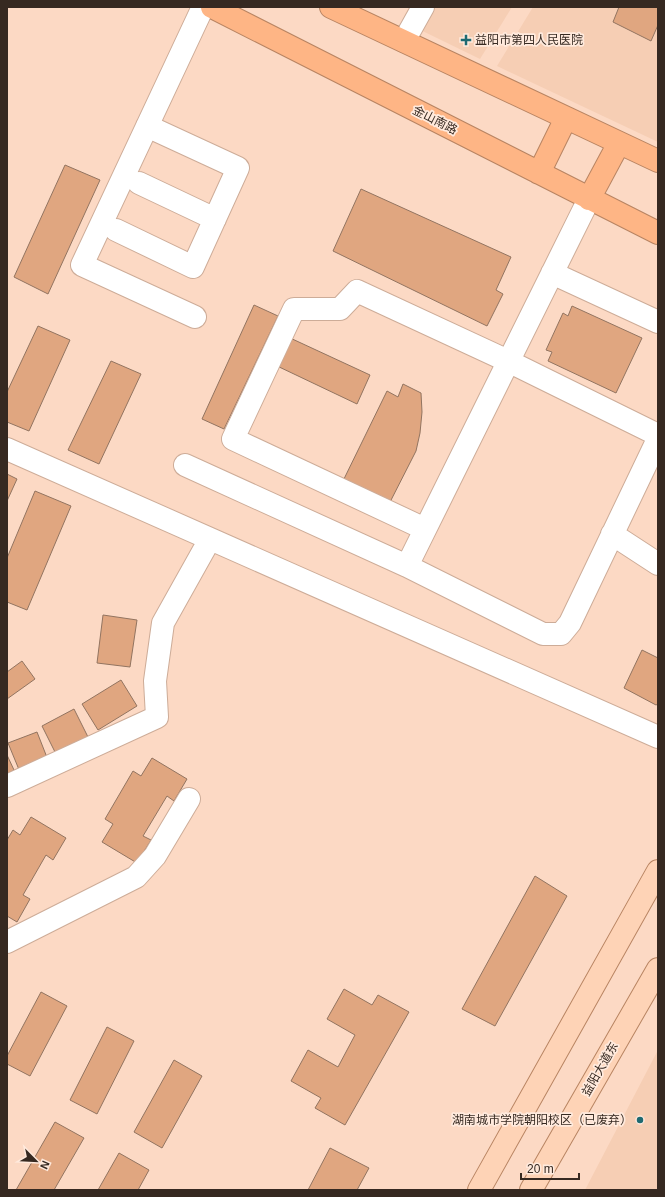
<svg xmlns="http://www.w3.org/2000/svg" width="665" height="1197" font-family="Helvetica,'Noto Sans SC',sans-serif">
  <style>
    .built { fill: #f6ceb4 }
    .building { fill: #e0a680; stroke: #927460 }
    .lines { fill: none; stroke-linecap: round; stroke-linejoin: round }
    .minor-casing { stroke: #cdac98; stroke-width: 24 }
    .major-casing { stroke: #b88462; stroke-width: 24 }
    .highway-casing { stroke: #b88462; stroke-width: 24 }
    .minor { stroke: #fff; stroke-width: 22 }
    .major { stroke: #fed3b6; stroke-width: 22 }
    .highway { stroke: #feb585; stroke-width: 22 }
    .poi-dot { fill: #1f6a71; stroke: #ffeadd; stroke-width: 1.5 }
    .labels { text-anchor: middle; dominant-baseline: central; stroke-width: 3.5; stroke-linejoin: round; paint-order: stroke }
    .poi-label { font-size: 12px; fill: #362921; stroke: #ffeadd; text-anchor: start }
    .street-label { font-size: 12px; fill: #362921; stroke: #ffeadd }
  </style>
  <rect width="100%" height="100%" fill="#fcd9c4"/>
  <!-- built -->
  <path class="built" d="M409 7H512L480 59 402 21Z
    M533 7H658V142L497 66Z
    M658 1050V1190H585Z"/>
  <!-- building -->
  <path class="building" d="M619 7H658V25L651 41 613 22Z
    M65 165 100 180 48 294 14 277Z
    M361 189 511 257 496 290 503 294 487 326 333 251Z
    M254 305 278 316 224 429 202 419Z
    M572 306 642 338 616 393 548 361 552 352 546 350 563 313 568 316Z
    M38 326 70 340 29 431 7 422V392Z
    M288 337 370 375 357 404 275 365Z
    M111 361 141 374 99 464 68 450Z
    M403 384 421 393 422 412 420 433 416 451 387 508 341 485 387 391 398 397Z
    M7 474 17 479 7 501Z
    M35 491 71 506 27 610 7 602V558Z
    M103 615 137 620 130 667 97 663Z
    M642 650 658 658V704L656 705 624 688Z
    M22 661 35 679 7 699V672Z
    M121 680 137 706 98 730 82 704Z
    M74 709 88 737 56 754 42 726Z
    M37 732 48 760 20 772 8 743Z
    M7 755 14 770 7 774Z
    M152 758 187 779 174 801 167 796 143 836 151 840 137 863 102 842 113 824 105 819 133 771 141 776Z
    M31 817 66 838 53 860 46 855 23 895 30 899 17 922 7 916V840L13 830 20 835Z
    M535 876 567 896 495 1026 462 1009Z
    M344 989 372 1005 378 995 409 1012 345 1125 315 1108 321 1098 291 1081 308 1050 338 1067 355 1035 327 1019Z
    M41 992 67 1006 30 1076 7 1064V1056Z
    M107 1027 134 1041 97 1114 70 1100Z
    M174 1060 202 1076 162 1148 134 1132Z
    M55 1122 84 1138 54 1190H16Z
    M330 1148 369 1168 357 1190H308Z
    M119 1153 149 1170 138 1190H98Z"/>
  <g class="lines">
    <defs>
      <path id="minor" d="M404 41 423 7
        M139 183 215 219
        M589 199 407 566 543 634H561L570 623 658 439
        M116 230 193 267 238 168 147 126
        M552 273 658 322
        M195 317 82 265 203 7
        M7 449 658 737
        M185 465 407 566
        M425 529 233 439 294 309H340L357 291 508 361 658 435
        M612 534 658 564
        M7 786 157 717 155 681 163 623 210 539
        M7 942 136 877 155 856 189 799"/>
      <path id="major" d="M479 1190 658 871
        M531 1190 658 969"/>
      <path id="highway" d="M212 7 658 233
        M331 7 658 161
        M539 173 566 118
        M589 199 619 143"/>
    </defs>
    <!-- minor casing -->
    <use href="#minor" class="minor-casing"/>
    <!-- major casing -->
    <use href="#major" class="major-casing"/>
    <!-- highway casing -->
    <use href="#highway" class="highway-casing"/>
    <!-- minor -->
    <use href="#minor" class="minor"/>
    <!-- major -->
    <use href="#major" class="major"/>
    <!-- highway -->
    <use href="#highway" class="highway"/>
  </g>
  <!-- markers -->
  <g class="poi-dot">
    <path d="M464 34h4v4h4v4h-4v4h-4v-4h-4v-4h4z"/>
    <circle cx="640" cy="1120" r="4"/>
  </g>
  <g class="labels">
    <!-- poi labels -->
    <g class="poi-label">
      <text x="475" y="40">益阳市第四人民医院</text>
      <text x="632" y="1120" text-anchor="end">湖南城市学院朝阳校区（已废弃）</text>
    </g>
    <!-- street labels -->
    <g class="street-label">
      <text transform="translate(435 120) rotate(27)">金山南路</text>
      <text transform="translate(600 1069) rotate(-60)">益阳大道东</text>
    </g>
  </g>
  <!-- border -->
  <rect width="665" height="1197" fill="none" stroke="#362921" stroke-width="16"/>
  <!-- north arrow -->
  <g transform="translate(36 1161) rotate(114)" stroke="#ffeadd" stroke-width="3" paint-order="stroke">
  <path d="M0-3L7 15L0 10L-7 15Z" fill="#362921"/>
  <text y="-6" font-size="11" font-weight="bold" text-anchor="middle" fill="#362921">N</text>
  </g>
  <!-- scale -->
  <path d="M521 1173v6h58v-6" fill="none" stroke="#362921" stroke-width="2"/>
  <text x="527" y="1173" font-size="12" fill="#362921" stroke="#ffeadd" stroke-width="3" paint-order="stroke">20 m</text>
</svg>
